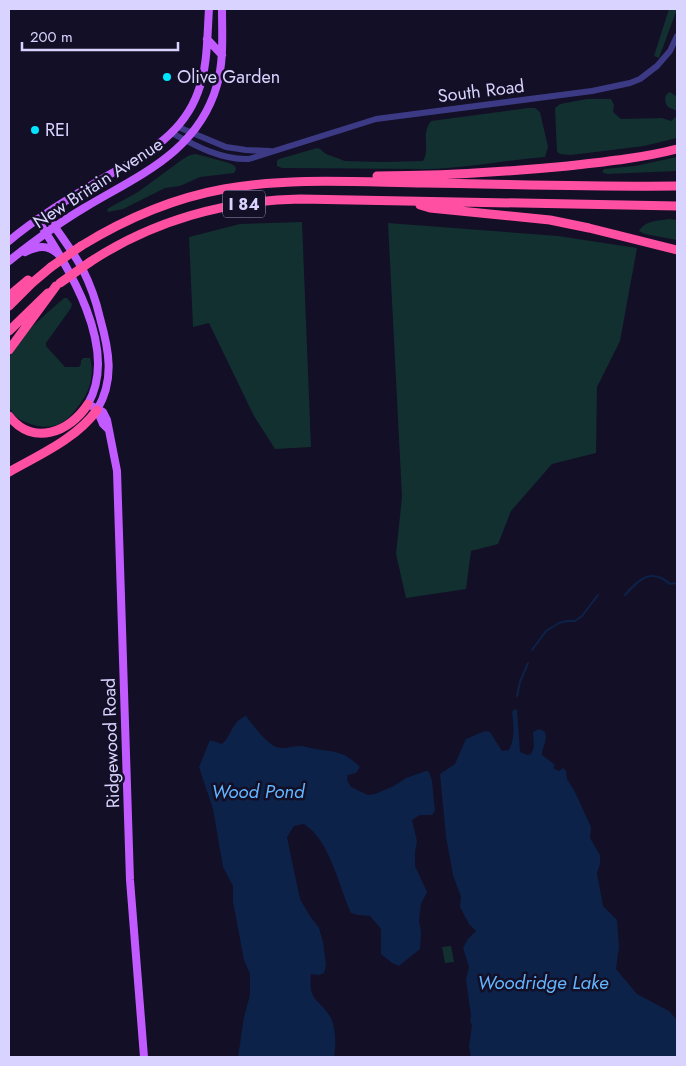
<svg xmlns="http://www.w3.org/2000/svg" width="686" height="1066" font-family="Jost,sans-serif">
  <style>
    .green { fill: #12302f }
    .water { fill: #0c2248 }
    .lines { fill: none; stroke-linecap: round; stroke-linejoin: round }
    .stream { stroke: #0c2248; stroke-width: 2 }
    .minor { stroke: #3d3a85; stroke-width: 6 }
    .major { stroke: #c25bff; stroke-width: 8 }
    .highway { stroke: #ff4fa3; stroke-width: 9 }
    .highway-bridge { stroke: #ff4fa3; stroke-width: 9 }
    .poi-dot { fill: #00e5ff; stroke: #130f26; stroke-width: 2 }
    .labels { text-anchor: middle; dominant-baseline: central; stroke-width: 5; stroke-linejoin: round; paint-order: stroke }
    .shield { fill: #130f26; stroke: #9e99be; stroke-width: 1 }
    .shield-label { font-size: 16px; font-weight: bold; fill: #d9d4ff }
    .poi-label { font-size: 18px; fill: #d9d4ff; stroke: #130f26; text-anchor: start }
    .street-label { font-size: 18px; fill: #d9d4ff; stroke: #130f26 }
    .water-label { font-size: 19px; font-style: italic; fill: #62b6ff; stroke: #130f26 }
  </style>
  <rect width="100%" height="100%" fill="#130f26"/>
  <!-- green -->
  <path class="green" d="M669 9H677L659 58 654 56Z
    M670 92 677 97V111L668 107C665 103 664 98 667 94Z
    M587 99H611L614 105 613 112 621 119 662 118 671 121 677 116V138L644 146 571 155 560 154 557 152 555 108 560 104Z
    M528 108H535L540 112 548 147 545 157C506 160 466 168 427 169L282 168 277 166V161L279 159 317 148 320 149 326 154 345 161 382 162 423 161C431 148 420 135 431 121Z
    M196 154 229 163 235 166 236 170 234 173 200 177 180 186 165 188 123 209 108 212 107 209 138 192 183 159 190 155Z
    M677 157V171L607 174 602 172 604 169 635 166Z
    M669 219 677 220V240L645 234 639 231C646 220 657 221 669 219Z
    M302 222 311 447 275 449 254 416 209 323 193 327 189 237 240 224Z
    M388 223 558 236 637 248 620 341 597 387 596 453 552 464 511 511 498 544 471 551 466 589 406 598 396 554 402 497Z
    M64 298H67L72 304 71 308 46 343V346L65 367H79L81 364V361L83 358H90C94 371 91 387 84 398 70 420 56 434 28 423 19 420 13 416 9 406 8 402 8 366 9 361 13 339 48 313 64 298Z
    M451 946 454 962 445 963 442 947Z"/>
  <!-- water -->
  <path class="water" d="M515 709 517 710 520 752 528 755 531 754 534 747 533 732 539 729 545 732C548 740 542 747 542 755L555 765 553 768 559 771 563 768 566 771 567 779 575 792 591 827 590 838 600 855V864L597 873 603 906 617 920 619 947 616 969 637 994 669 1011 677 1020V1057H471L469 1046 472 1025 470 1021 471 1016 466 979 469 967 463 948 468 939 476 931 469 924 460 907 461 897 453 875 446 837 440 774 455 764 466 739 485 731 490 732 502 751 509 750C515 737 514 726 512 712Z
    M246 716C254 726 264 741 276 747 284 750 292 746 299 746 304 746 310 748 315 749 335 752 344 751 360 767L356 773 348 775 347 780 351 787 368 795 375 794 394 786 406 778 426 771 429 772 432 781 435 811 432 815H420L412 820 417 841 415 852V866L427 892 421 904 419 920 421 932 420 949 399 966 392 963 381 954V929L370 916 358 915 351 913C338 885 331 842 304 824L294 826 287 837 300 899 310 916 319 928 323 942 326 965 324 973 319 975 311 974C308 1003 320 998 331 1018 336 1029 336 1045 334 1057H238L244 1017 250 995V974L244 960 233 902V886L223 867 213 809 199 767 210 740 222 744C232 735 232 721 246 716Z"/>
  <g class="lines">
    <!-- stream -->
    <path class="stream" d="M625 595C638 580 651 567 670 584L677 583
      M532 650 546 631 559 623 567 621H575L582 616 598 595
      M517 696 520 682 528 663"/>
    <!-- minor -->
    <path class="minor" d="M178 127 226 147 246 150 270 151
      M172 133C196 146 221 160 249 159L376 119 592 91 630 83 640 79 657 66 670 51 677 36"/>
    <!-- major -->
    <path class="major" d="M207 39 222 55
      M45 214C58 231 71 249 82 268 90 284 96 300 100 318 109 350 115 380 97 410L103 424 108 429
      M37 219C68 267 120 348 88 404L103 412 107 420 117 471 130 880 144 1057
      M9 241C35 219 65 201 95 183 135 159 181 140 198 92 208 66 207 37 209 9
      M25 252C38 246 47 244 58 254
      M9 261C33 242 57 224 84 208 139 175 198 152 217 85 224 61 222 34 222 9"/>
    <!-- highway -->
    <path class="highway" d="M377 176C441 176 504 172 568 166 604 162 642 158 677 149
      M420 205 430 208 550 220 589 228 677 250
      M81 246C125 219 174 198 224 189 290 177 358 182 424 183 508 184 593 187 677 186
      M90 262C152 221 226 200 300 199L677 206
      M9 296 28 280
      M9 306 32 283 51 267
      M9 331 48 293
      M9 350 56 286
      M9 416C33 447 70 432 88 404
      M9 472C39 455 76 439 97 410"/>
    <!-- highway-bridge -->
    <path class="highway-bridge" d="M51 267 81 246
      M60 283 90 262"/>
  </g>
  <!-- markers -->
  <g class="poi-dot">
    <circle cx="167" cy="77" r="5"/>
    <circle cx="35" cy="130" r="5"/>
  </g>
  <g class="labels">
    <!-- shield labels -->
    <rect class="shield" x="223" y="190.5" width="42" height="27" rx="4"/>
    <g class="shield-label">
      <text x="244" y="204">I 84</text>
    </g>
    <!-- poi labels -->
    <g class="poi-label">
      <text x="177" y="77">Olive Garden</text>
      <text x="45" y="130">REI</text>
    </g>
    <!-- street labels -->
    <g class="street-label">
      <text transform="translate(481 91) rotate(-7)">South Road</text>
      <text transform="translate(98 183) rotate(-33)">New Britain Avenue</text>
      <text transform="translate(111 743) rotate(-92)">Ridgewood Road</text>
    </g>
    <!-- water labels -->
    <g class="water-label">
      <text x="258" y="791">Wood Pond</text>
      <text x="543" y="982">Woodridge Lake</text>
    </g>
  </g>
  <!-- border -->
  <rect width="686" height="1066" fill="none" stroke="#d9d4ff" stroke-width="20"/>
  <!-- scale -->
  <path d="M22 42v8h156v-8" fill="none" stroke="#d9d4ff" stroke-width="2.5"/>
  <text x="30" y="42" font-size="15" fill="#d9d4ff" stroke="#130f26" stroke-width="4" paint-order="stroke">200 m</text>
</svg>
